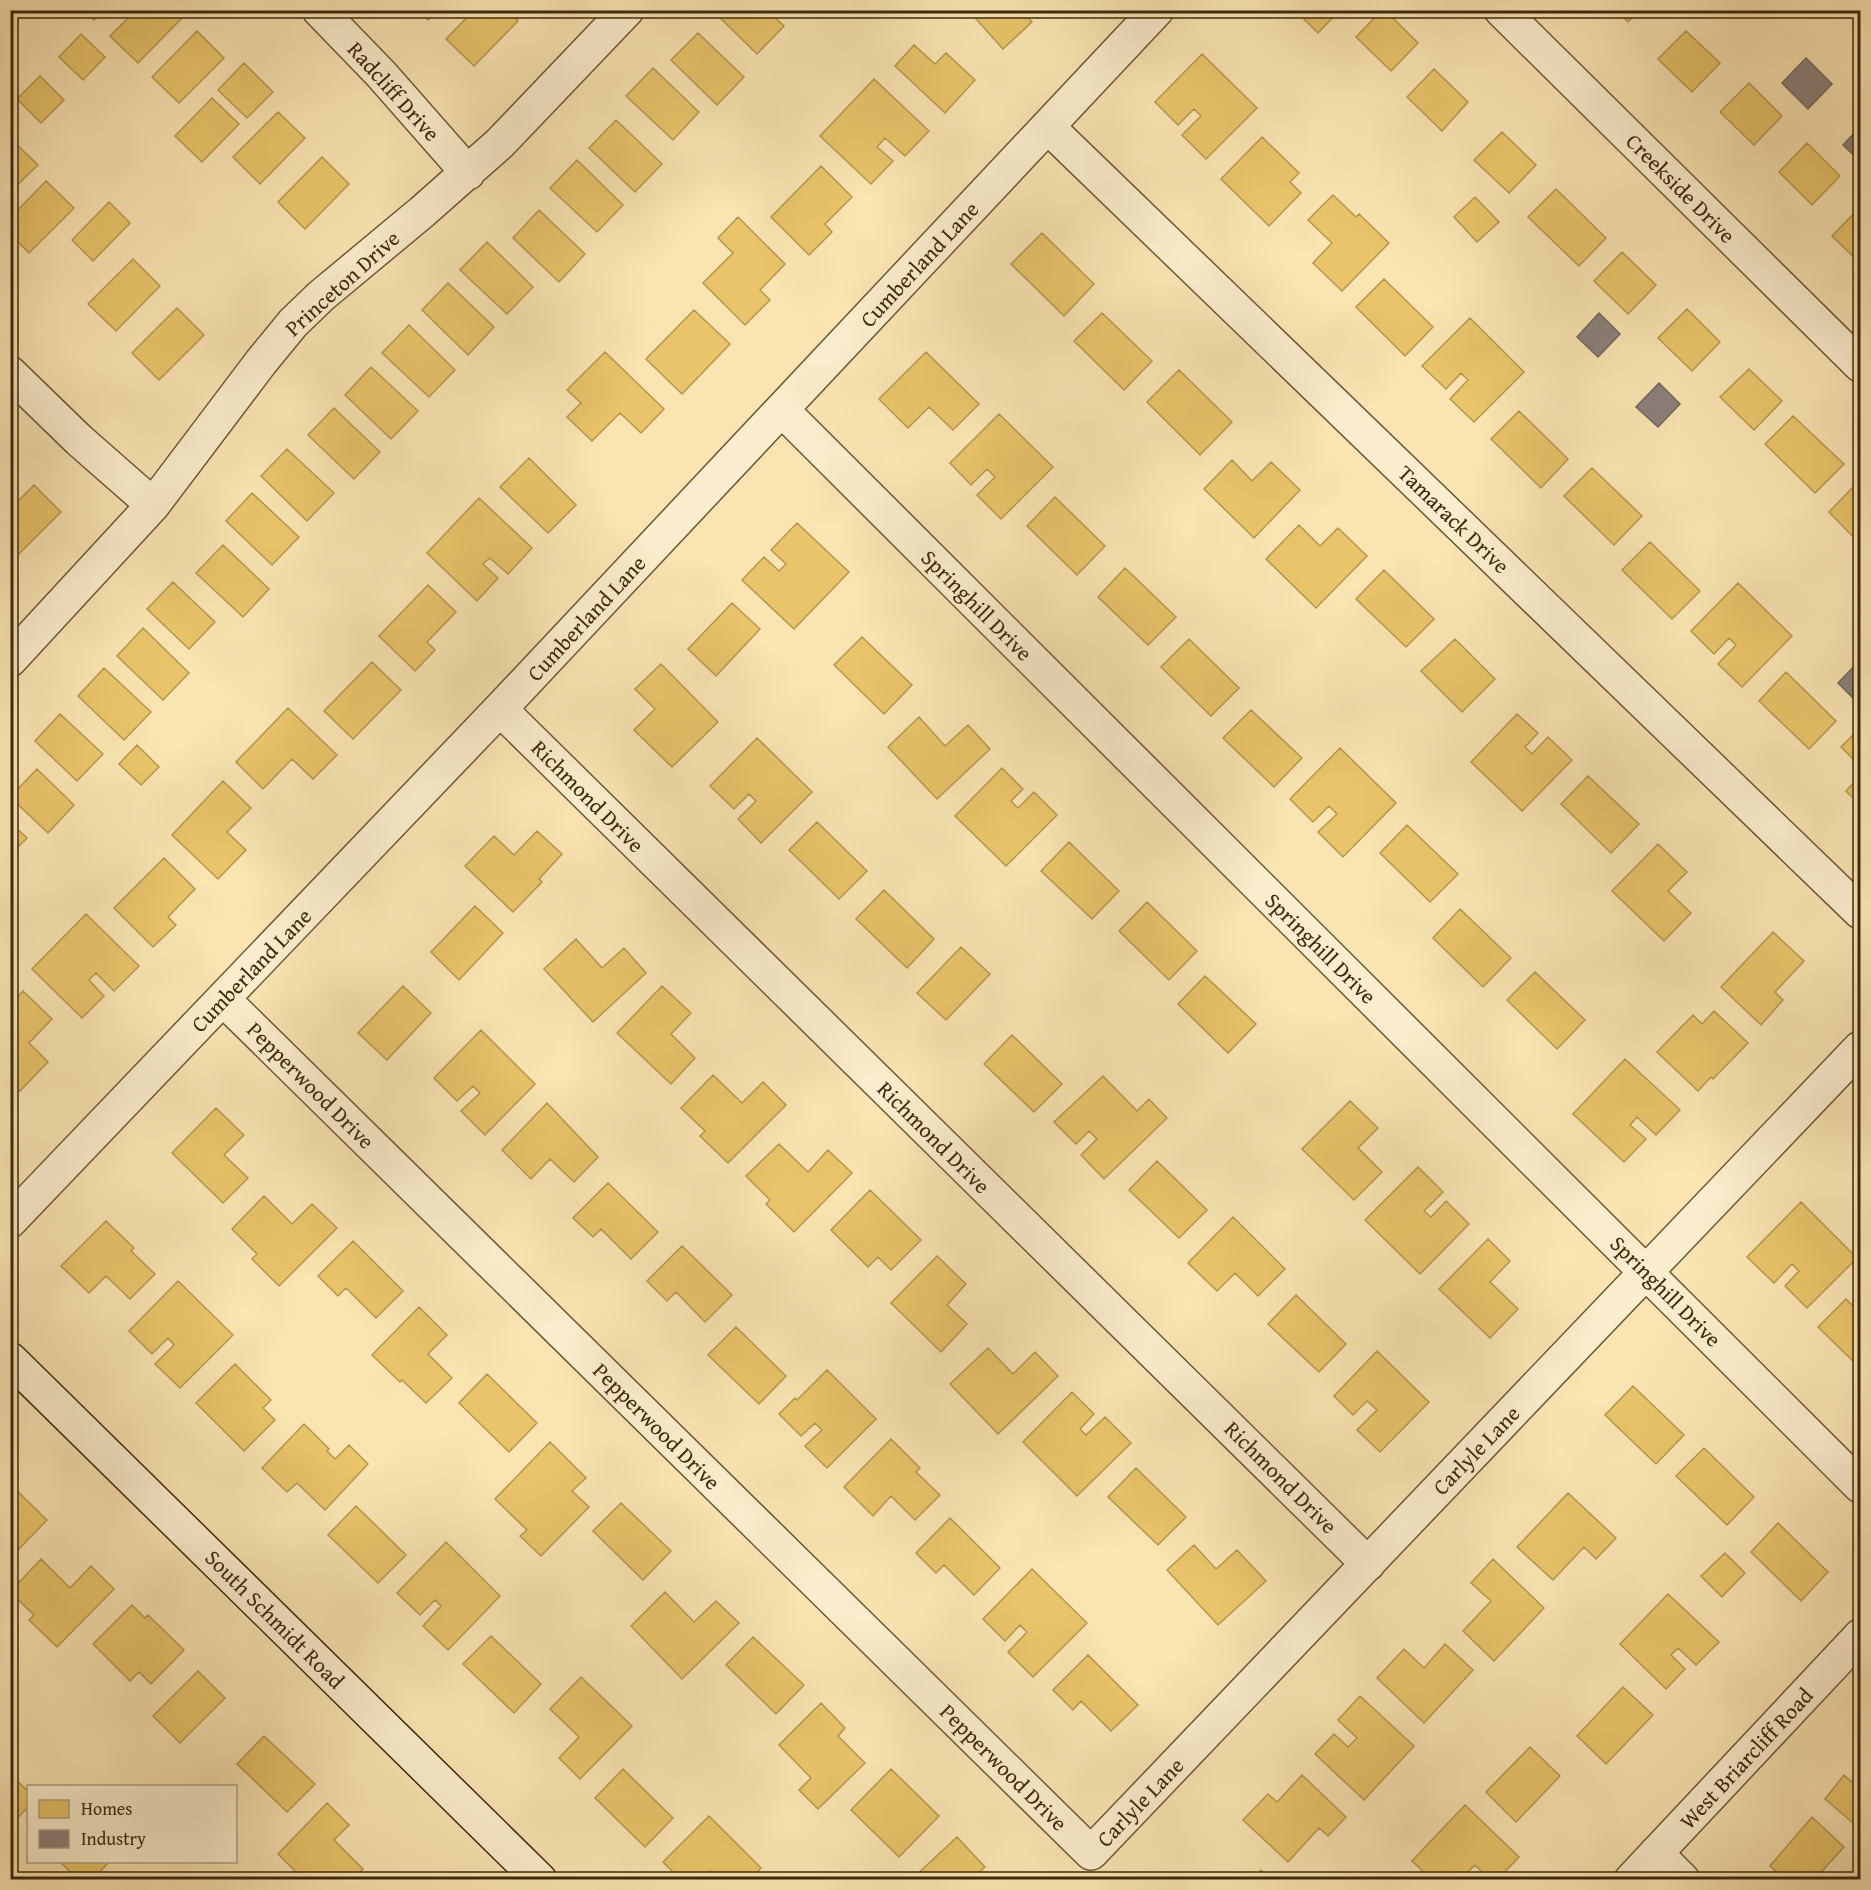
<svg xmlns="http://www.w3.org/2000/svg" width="1871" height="1890" font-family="'Gentium Book Plus',serif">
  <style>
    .homes { fill: #e9c46a; stroke: #b6964e; stroke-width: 1.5 }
    .industry { fill: #8a817c; stroke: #73675a; stroke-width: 1.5 }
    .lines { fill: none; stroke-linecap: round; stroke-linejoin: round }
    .street-casing { stroke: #6d5836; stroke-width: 36 }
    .secondary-casing { stroke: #3e290c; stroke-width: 36 }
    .street { stroke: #fbedcd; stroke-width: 33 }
    .secondary { stroke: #fbedcd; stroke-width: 33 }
    .labels { text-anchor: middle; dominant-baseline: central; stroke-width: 6; stroke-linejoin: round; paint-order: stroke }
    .street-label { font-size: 22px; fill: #3e290c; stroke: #fbedcd }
  </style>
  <rect width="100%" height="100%" fill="#f9e4b2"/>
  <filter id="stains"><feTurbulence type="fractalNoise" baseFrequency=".00333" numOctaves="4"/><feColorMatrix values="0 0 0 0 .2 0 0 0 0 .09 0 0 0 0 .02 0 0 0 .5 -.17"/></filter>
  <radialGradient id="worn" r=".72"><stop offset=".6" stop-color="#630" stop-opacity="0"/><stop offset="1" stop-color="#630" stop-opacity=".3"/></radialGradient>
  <!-- homes -->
  <path class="homes" d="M84 10H103L94 20Z
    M136 10H174L182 18 138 63 110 36Z
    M418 10H438L428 20Z
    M474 10H508L518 21 474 66 446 39Z
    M712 10H767L784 26 757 54Z
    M968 10H1021L1032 22 1003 49Z
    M1295 10H1340L1318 33Z
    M1382 10H1385L1418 43 1391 71 1356 37Z
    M1616 10H1639L1628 22Z
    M197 31 224 58 179 103 152 77Z
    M1686 31 1720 63 1692 92 1658 59Z
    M698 33 744 77 717 105 671 60Z
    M81 34 105 57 83 80 59 57Z
    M914 45 935 64 946 53 975 80 945 113 895 66Z
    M1202 54 1257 108 1206 159 1182 135 1201 116 1194 109 1178 125 1155 102Z
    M244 63 273 92 247 118 218 90Z
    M653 68 699 112 673 140 626 96Z
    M1434 69 1468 102 1442 131 1407 97Z
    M40 76 64 100 41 123 17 99Z
    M874 79 929 131 905 156 885 138 877 147 893 161 871 184 820 136Z
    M1749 83 1782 116 1754 145 1720 112Z
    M212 98 239 124 202 162 175 136Z
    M278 112 305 138 260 184 233 157Z
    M616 120 662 164 635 192 589 148Z
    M1502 132 1536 165 1509 193 1474 160Z
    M1262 137 1299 173 1290 182 1301 193 1269 226 1221 179Z
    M10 138 38 165 10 192Z
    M1807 143 1840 176 1812 205 1779 172Z
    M322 157 349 184 305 229 278 202Z
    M577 160 623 205 597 232 550 188Z
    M821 166 852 197 825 224 832 232 809 255 771 217Z
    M46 181 74 208 29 253 10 234V218Z
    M1556 189 1606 238 1579 266 1528 217Z
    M1333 195 1356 217 1359 214 1389 243 1342 291 1313 263 1332 243 1308 220Z
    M1475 197 1499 222 1477 242 1454 217Z
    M109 202 130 223 93 261 72 240Z
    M1860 207V263L1832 236Z
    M539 210 585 254 559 282 513 238Z
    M738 217 785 264 760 290 770 300 745 325 703 283 733 253 718 238Z
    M1042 233 1094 284 1064 316 1011 264Z
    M487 242 533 287 507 314 460 270Z
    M1622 252 1656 285 1628 314 1594 281Z
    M133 259 160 286 116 331 88 304Z
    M1384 279 1433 327 1405 356 1356 307Z
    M448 283 494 327 468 355 422 310Z
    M177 308 204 335 159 380 132 353Z
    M1687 309 1720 342 1692 371 1658 338Z
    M694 310 730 344 682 394 646 359Z
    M1102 313 1152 361 1124 390 1074 341Z
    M1470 318 1524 372 1474 422 1450 399 1468 380 1461 373 1446 389 1422 366Z
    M409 325 455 370 429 397 382 353Z
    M605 352 664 409 641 433 620 413 592 441 567 417 581 403 567 390Z
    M926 352 979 404 953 430 929 407 908 428 879 399Z
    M371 367 418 411 391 439 345 395Z
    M1749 369 1782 401 1754 430 1720 397Z
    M1179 370 1232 422 1200 455 1147 402Z
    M334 408 380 452 354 479 308 435Z
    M1519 411 1568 459 1541 488 1491 439Z
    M999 414 1053 467 1001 519 977 495 995 477 987 469 971 485 950 463Z
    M1793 416 1844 464 1815 493 1765 444Z
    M287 449 334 493 307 521 261 476Z
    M529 458 576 505 548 533 500 487Z
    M1232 460 1252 481 1271 462 1300 490 1254 538 1204 489Z
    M1592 468 1642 516 1614 545 1564 496Z
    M1856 484 1860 488V544L1829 512Z
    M34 485 61 512 16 557 10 551V509Z
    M252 493 299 537 272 565 226 521Z
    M1055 497 1105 546 1077 575 1027 526Z
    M479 498 532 548 508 574 490 558 483 564 498 578 477 601 427 553Z
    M797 523 849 572 794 629 742 580 764 557 779 571 786 564 771 550Z
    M1299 525 1320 546 1338 528 1367 556 1316 608 1266 559Z
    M1650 542 1700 591 1672 619 1622 570Z
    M223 545 269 589 243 617 196 573Z
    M1125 568 1176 617 1148 645 1098 597Z
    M1384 570 1434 619 1406 647 1356 599Z
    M173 582 215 622 189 649 147 609Z
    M1738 583 1792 636 1742 687 1718 664 1736 645 1729 638 1714 654 1691 631Z
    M428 585 456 612 427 642 435 650 415 671 379 636Z
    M732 603 760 629 716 676 688 649Z
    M143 628 189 673 163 700 117 656Z
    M862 637 912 685 884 714 834 665Z
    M1189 639 1239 688 1211 716 1161 667Z
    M1455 639 1495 679 1462 712 1421 671Z
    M372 662 401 690 353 739 324 711Z
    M661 664 718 722 672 767 634 730 655 709 635 689Z
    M104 668 151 712 124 740 78 696Z
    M1786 672 1836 721 1809 749 1759 701Z
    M288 708 337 755 313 779 292 759 263 789 236 762Z
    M1251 710 1302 758 1274 787 1223 738Z
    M60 714 103 754 77 781 35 741Z
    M1517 714 1538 733 1525 747 1532 754 1548 737 1572 760 1522 811 1471 762Z
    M919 717 945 746 968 725 990 749 937 799 888 747Z
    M1860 728V766L1841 747Z
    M757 738 812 792 761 843 738 819 756 801 749 794 734 809 710 786Z
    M137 745 159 767 141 785 119 764Z
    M1340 748 1396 803 1343 857 1318 832 1337 814 1329 806 1313 822 1290 799Z
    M1002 768 1023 789 1011 801 1018 808 1034 792 1057 815 1006 866 955 816Z
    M37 769 74 805 48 833 10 797Z
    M1588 776 1639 824 1611 853 1561 804Z
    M1860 776V805L1846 791Z
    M223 781 251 808 227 832 246 850 218 879 172 835Z
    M10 822 27 838 10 855Z
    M817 822 867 871 839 899 789 850Z
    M1407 825 1458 874 1430 902 1380 853Z
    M537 831 562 854 539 879 542 882 513 912 465 866 494 836 514 855Z
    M1069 842 1119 891 1092 919 1041 871Z
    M1658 844 1687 872 1668 891 1691 913 1664 941 1612 891Z
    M164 858 195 889 168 917 176 925 153 947 114 908Z
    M884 890 934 939 907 968 856 919Z
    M1147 902 1197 951 1169 980 1119 931Z
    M475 906 503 933 459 980 431 952Z
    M1460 909 1511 958 1483 987 1433 938Z
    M86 914 139 966 114 991 96 973 89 980 104 996 82 1018 32 969Z
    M1773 932 1804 961 1775 992 1783 1000 1761 1025 1721 987Z
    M576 939 602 968 624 948 646 973 593 1022 544 969Z
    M961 947 990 974 946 1020 917 993Z
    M1535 972 1585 1020 1557 1049 1507 1000Z
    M1205 976 1256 1024 1228 1053 1178 1004Z
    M403 986 431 1013 387 1060 358 1033Z
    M662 986 691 1013 671 1034 695 1058 671 1084 617 1033Z
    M23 991 52 1019 29 1043 48 1062 20 1091 10 1082V1005Z
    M1714 1011 1748 1043 1713 1079 1711 1077 1698 1091 1657 1052 1693 1015 1702 1024Z
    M481 1030 535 1084 485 1135 461 1111 480 1093 473 1086 457 1101 434 1078Z
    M1012 1035 1062 1084 1034 1112 984 1064Z
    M1625 1059 1680 1110 1656 1135 1637 1117 1630 1125 1646 1139 1624 1162 1573 1114Z
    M713 1075 742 1103 763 1082 786 1105 728 1163 700 1136 705 1131 681 1108Z
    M1103 1076 1137 1111 1149 1099 1167 1118 1104 1179 1081 1155 1097 1139 1089 1131 1076 1144 1054 1122Z
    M1350 1101 1378 1128 1358 1148 1382 1172 1354 1200 1302 1149Z
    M547 1103 598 1157 574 1182 550 1159 531 1179 502 1150Z
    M216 1108 244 1135 224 1155 248 1178 223 1203 172 1153Z
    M779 1144 808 1172 828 1150 852 1173 794 1232 766 1204 770 1200 746 1176Z
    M1157 1161 1207 1210 1179 1238 1129 1190Z
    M1418 1167 1443 1192 1424 1211 1431 1217 1446 1201 1469 1224 1420 1274 1365 1220Z
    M608 1183 658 1232 631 1259 601 1229 593 1237 573 1218Z
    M870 1190 921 1240 891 1270 878 1257 868 1267 831 1230Z
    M264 1196 292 1224 312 1204 337 1228 279 1286 252 1259 257 1254 232 1229Z
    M1801 1202 1857 1258 1807 1308 1785 1286 1799 1271 1792 1264 1774 1283 1747 1257Z
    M1233 1217 1285 1269 1258 1296 1235 1273 1217 1291 1188 1263Z
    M106 1221 134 1248 131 1251 155 1274 130 1299 106 1276 89 1293 61 1266Z
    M1488 1239 1510 1261 1490 1282 1518 1309 1490 1338 1439 1289Z
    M353 1241 403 1291 376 1318 346 1288 338 1296 318 1276Z
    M682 1246 732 1295 705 1322 676 1292 667 1301 647 1281Z
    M937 1256 966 1284 947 1305 967 1324 941 1352 891 1303Z
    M178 1281 233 1335 180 1388 155 1364 174 1345 168 1338 152 1354 129 1331Z
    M1296 1295 1346 1344 1319 1372 1268 1324Z
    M1846 1299 1860 1313V1368L1818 1327Z
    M419 1307 447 1335 428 1354 452 1378 426 1403 402 1380 400 1382 372 1355Z
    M736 1327 786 1376 759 1404 708 1355Z
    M988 1348 1013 1374 1035 1352 1058 1376 998 1434 950 1384Z
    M1377 1351 1429 1402 1380 1452 1357 1430 1377 1410 1367 1401 1353 1415 1334 1396Z
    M235 1364 271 1400 263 1408 275 1420 244 1451 196 1403Z
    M827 1370 876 1419 827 1468 805 1446 822 1430 815 1423 801 1436 779 1414 795 1398 797 1400Z
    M487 1374 537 1423 509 1452 459 1403Z
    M1633 1386 1684 1435 1656 1464 1605 1415Z
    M1072 1392 1094 1414 1080 1429 1086 1435 1105 1417 1131 1443 1077 1496 1023 1442Z
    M304 1424 329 1449 327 1451 335 1459 349 1445 368 1464 325 1510 297 1483 287 1492 262 1468Z
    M891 1439 920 1468 916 1472 940 1495 915 1520 891 1496 873 1516 844 1487Z
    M550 1442 586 1478 572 1491 589 1507 541 1556 520 1536 527 1530 495 1499Z
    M1704 1448 1754 1497 1727 1525 1676 1476Z
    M1136 1468 1186 1517 1158 1545 1108 1497Z
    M10 1484 47 1520 19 1549 10 1540Z
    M1568 1493 1616 1538 1596 1559 1584 1547 1553 1580 1517 1547Z
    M621 1503 671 1551 643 1580 593 1531Z
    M356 1506 406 1555 378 1583 328 1535Z
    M950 1518 1000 1568 974 1595 944 1565 936 1573 916 1553Z
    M1778 1523 1828 1572 1801 1601 1751 1552Z
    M446 1542 500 1596 448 1650 423 1626 441 1606 435 1600 420 1615 397 1593Z
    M1194 1545 1216 1569 1237 1550 1266 1581 1218 1625 1167 1570Z
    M1725 1553 1745 1573 1722 1597 1701 1576Z
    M41 1559 70 1588 91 1566 114 1589 57 1647 29 1620 34 1615 10 1592Z
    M1493 1559 1544 1608 1494 1661 1463 1631 1491 1601 1471 1583Z
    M1032 1569 1087 1623 1033 1677 1008 1652 1027 1632 1020 1625 1005 1641 983 1619Z
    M665 1592 694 1622 716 1601 739 1623 682 1679 631 1626Z
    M1668 1594 1719 1642 1696 1665 1678 1648 1671 1655 1685 1669 1666 1689 1620 1644Z
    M132 1605 145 1618 148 1615 184 1650 151 1684 139 1672 130 1681 93 1644Z
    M491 1636 541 1684 514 1713 463 1664Z
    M753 1637 804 1685 776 1714 726 1665Z
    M1445 1644 1473 1670 1424 1723 1377 1678 1404 1649 1424 1668Z
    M1088 1655 1138 1705 1111 1731 1081 1701 1073 1710 1053 1690Z
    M198 1671 225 1698 180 1743 153 1716Z
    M581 1677 632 1726 580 1779 559 1758 579 1737 550 1709Z
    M1623 1687 1653 1715 1606 1764 1577 1736Z
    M1360 1696 1414 1746 1364 1800 1315 1754 1334 1734 1348 1747 1357 1738 1338 1720Z
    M821 1703 845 1728 838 1736 865 1763 818 1809 799 1790 811 1778 779 1745Z
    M264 1736 315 1784 287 1812 237 1764Z
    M1530 1747 1560 1776 1516 1822 1486 1792Z
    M623 1769 673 1818 645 1847 595 1798Z
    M891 1769 939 1816 899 1857 851 1810Z
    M10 1774 28 1791V1807L10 1826Z
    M1302 1775 1346 1817 1328 1836 1319 1828 1288 1862 1243 1820 1268 1794 1277 1802Z
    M1844 1775 1856 1786 1860 1781V1829L1825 1799Z
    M327 1803 349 1825 334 1840 363 1869 352 1880H304L278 1854Z
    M1465 1805 1519 1857 1497 1880H1490L1475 1865 1468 1872 1476 1880H1432L1412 1861Z
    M709 1816 761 1868 749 1880H719L710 1871 702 1880H681L663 1862Z
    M1812 1817 1844 1847 1814 1880H1785L1770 1866Z
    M957 1837 985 1867 971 1880H915L913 1878Z
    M60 1862H109L92 1880H79Z
    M1261 1870 1271 1880H1252Z
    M131 1872 138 1880H124Z
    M1219 1873 1225 1880H1213Z"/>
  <!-- industry -->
  <path class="industry" d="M1806 58 1832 84 1808 109 1782 83Z
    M1860 127V161L1843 145Z
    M1599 313 1620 334 1598 357 1577 337Z
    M1659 383 1680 404 1658 427 1636 407Z
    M1860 660V702L1859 704 1838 683Z"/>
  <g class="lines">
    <defs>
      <path id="street" d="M319 10 381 74 468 173
        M1501 10 1860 365
        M1048 127 1860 912
        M10 373 79 440 153 505
        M782 410 1860 1486
        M10 660 153 505 261 362 293 323 321 296 422 212 500 143 627 10
        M500 709 1368 1564
        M223 999 1091 1853 1860 1048
        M10 1221 500 709 1157 10
        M1656 1853 1683 1880
        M1631 1880 1860 1636"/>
      <path id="secondary" d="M10 1359 540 1880"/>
    </defs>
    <!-- street casing -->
    <use href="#street" class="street-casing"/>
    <!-- secondary casing -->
    <use href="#secondary" class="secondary-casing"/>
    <!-- street -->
    <use href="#street" class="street"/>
    <!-- secondary -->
    <use href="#secondary" class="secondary"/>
  </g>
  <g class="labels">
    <!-- street labels -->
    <g class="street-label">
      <text transform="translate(394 91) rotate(48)">Radcliff Drive</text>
      <text transform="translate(1681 188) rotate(45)">Creekside Drive</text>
      <text transform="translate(919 264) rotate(-47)">Cumberland Lane</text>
      <text transform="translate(342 283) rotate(-42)">Princeton Drive</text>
      <text transform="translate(1454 519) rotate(44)">Tamarack Drive</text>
      <text transform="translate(977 605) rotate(45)">Springhill Drive</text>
      <text transform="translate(586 618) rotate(-47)">Cumberland Lane</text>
      <text transform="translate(588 796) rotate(45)">Richmond Drive</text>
      <text transform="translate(1321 948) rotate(45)">Springhill Drive</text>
      <text transform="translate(251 970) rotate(-46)">Cumberland Lane</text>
      <text transform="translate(311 1085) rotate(45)">Pepperwood Drive</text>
      <text transform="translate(934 1137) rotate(45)">Richmond Drive</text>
      <text transform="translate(1666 1291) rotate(45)">Springhill Drive</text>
      <text transform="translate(657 1426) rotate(45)">Pepperwood Drive</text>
      <text transform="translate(1476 1450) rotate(-46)">Carlyle Lane</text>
      <text transform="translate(1281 1477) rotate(45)">Richmond Drive</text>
      <text transform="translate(275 1619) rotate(45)">South Schmidt Road</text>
      <text transform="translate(1746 1758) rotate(-47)">West Briarcliff Road</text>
      <text transform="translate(1004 1767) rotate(45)">Pepperwood Drive</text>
      <text transform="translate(1140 1802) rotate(-46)">Carlyle Lane</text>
    </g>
  </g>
  <!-- margin -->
  <rect width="1871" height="1890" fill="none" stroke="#f9e4b2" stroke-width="36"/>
  <rect x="12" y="12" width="1847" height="1866" fill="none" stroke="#3e290c" stroke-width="3"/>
  <rect x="18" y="18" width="1835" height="1854" fill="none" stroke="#3e290c" stroke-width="1.5"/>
  <!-- legend -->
  <rect x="27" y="1785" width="210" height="78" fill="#fbedcd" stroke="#af9f80" stroke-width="1.5"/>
  <rect x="39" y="1800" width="30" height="18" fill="#e9c46a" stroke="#af9f80" stroke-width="1.5"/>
  <text x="81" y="1815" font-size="18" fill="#3e290c">Homes</text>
  <rect x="39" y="1830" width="30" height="18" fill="#8a817c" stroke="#af9f80" stroke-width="1.5"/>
  <text x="81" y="1845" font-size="18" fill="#3e290c">Industry</text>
  <rect width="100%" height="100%" filter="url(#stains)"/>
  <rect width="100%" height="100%" fill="url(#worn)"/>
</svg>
